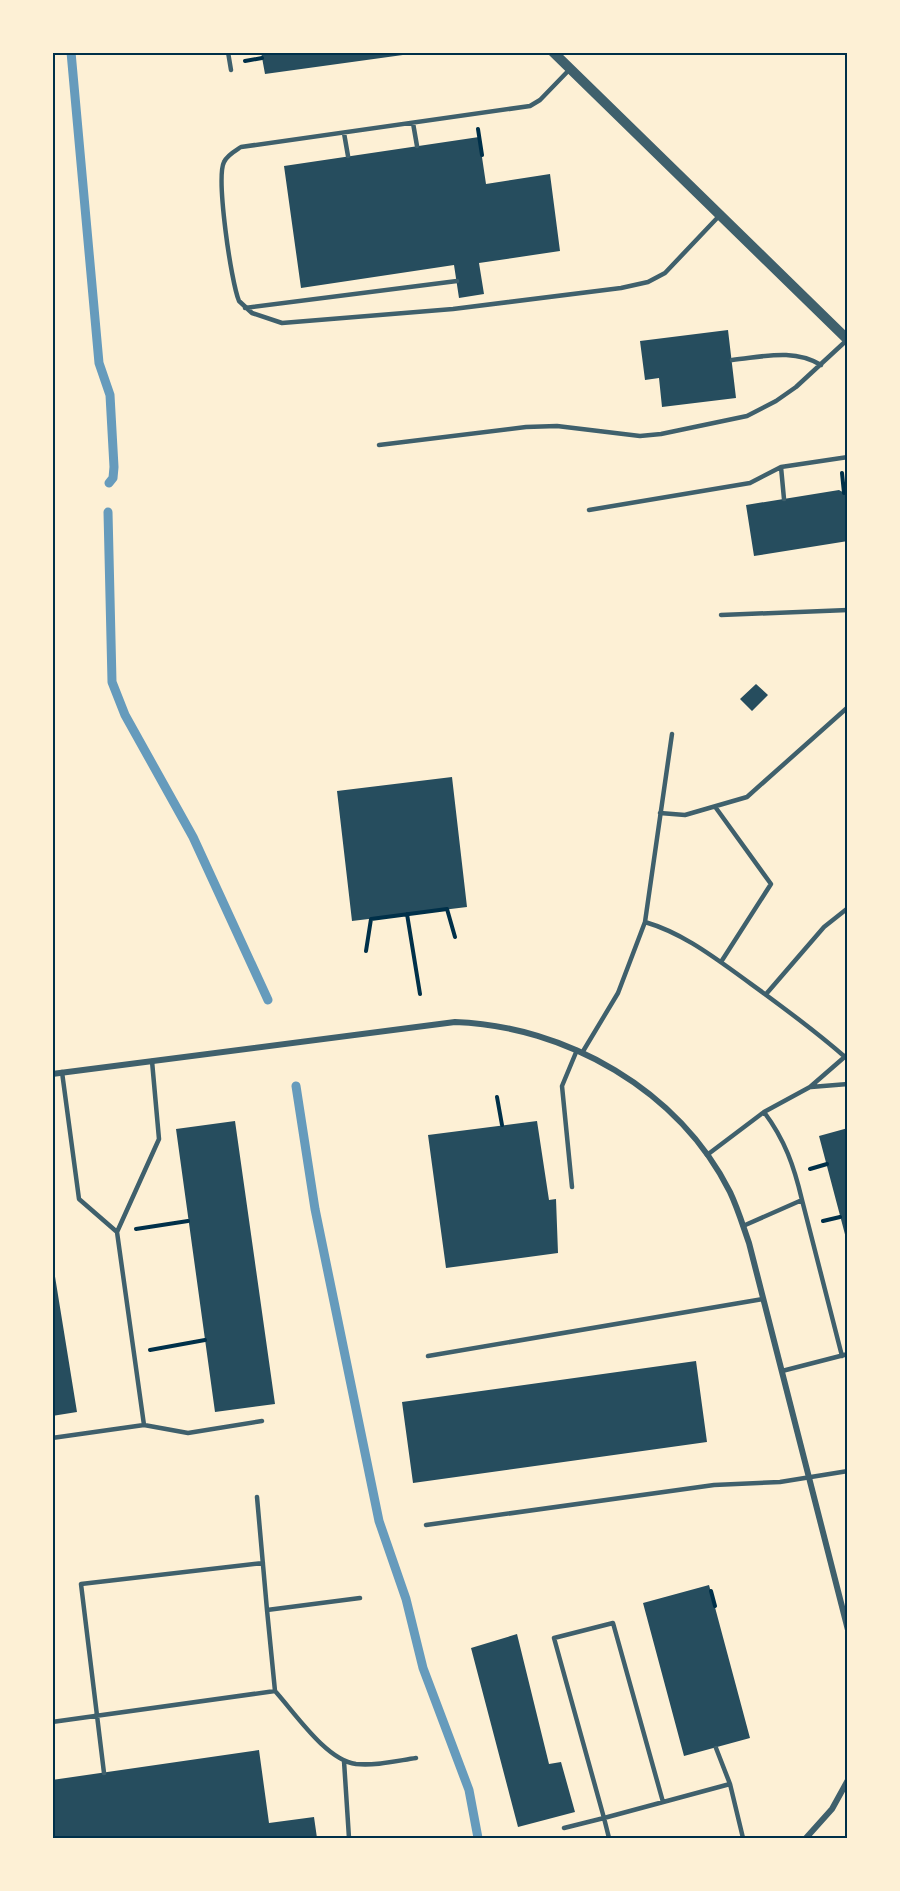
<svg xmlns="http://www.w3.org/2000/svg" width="900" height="1891" font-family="'Archivo Narrow',sans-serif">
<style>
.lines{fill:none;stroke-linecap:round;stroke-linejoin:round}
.stream{stroke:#669bbc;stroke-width:9}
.building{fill:#264d5e}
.path{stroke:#003049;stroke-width:4}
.service{stroke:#3f606c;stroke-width:4.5}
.minor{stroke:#3f606c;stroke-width:6}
.tertiary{stroke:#3f606c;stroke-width:10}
.neatline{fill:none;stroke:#003049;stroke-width:2}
</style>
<rect width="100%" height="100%" fill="#fdf0d5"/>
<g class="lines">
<path class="stream" d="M71 52 99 363 110 395 114 467 113 478 109 483
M108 512 112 682 125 715 193 837 268 1000
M296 1086 315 1209 379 1521 406 1599 423 1668 469 1790 478 1838"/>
</g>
<path class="building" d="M261 52H410V54L265 74Z
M479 137 486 184 550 174 560 251 479 263 484 294 459 298 454 265 301 288 284 166Z
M728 330 736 398 662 407 659 378 645 380 640 341Z
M839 490 848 495V541L754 556 746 505Z
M756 684 768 695 752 711 740 699Z
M452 777 467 907 352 921 337 791Z
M235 1121 275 1404 215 1412 176 1129Z
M537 1121 549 1200 556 1199 558 1253 446 1268 428 1135Z
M848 1128V1242H847L819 1136Z
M52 1258 77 1412 52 1416Z
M696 1361 707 1442 413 1483 402 1402Z
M709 1585 750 1738 684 1756 643 1603Z
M517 1634 549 1764 561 1762 575 1812 518 1827 471 1648Z
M259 1750 269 1823 314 1817 317 1838H52V1780Z"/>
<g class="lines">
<path class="path" d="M245 61 262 58
M478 129 482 155
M842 473 844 493
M407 914 420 994
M366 951 371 919 447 909 455 937
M497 1097 502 1125
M810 1169 827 1164
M823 1221 840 1217
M136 1229 188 1221
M150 1350 205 1340
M711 1591 715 1606"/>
<path class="service" d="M228 52 231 70
M570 69 540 100 530 106 241 147C235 151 227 155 224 162 216 178 231 282 239 301L252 313 282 323 453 309 621 288 648 282 665 273 720 215
M413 123 417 146
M344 133 348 156
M245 308 457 281
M732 360C763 357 793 348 821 365
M379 445 526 427 557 426 640 436 661 434 747 416 776 401 796 387 847 340
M781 467 784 499
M589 510 750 483 781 467 848 457
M721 615 848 610
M716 808 771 884 721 962
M660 813 685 815 747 797 848 707
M645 922C679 932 707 952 736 973 773 1000 810 1026 845 1057
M767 993 824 927 848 908
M582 1053 618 993 645 922 672 734
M62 1072 79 1199 117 1232
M811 1087 848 1084
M764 1112 810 1087 848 1054
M707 1155 764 1112C785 1140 794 1166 802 1200L743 1226
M572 1187 562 1086 577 1050
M802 1200 842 1356
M428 1356 763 1299
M782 1371 848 1354
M144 1425 188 1433 262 1421
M52 1438 144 1425 117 1232 159 1139 152 1061
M257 1497 267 1610
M426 1525 714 1485 780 1482 848 1471
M275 1691 267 1610 360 1598
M52 1722 275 1691C295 1713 326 1760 356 1764 375 1766 396 1761 416 1758
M716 1748 730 1784
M344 1761 349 1838
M104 1773 81 1584 263 1563
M564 1828 604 1818 554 1638 613 1623 663 1802
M609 1838 604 1818 730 1784 743 1838"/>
<path class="minor" d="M52 1074 455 1022C566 1026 679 1090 730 1192 738 1209 743 1226 749 1243L848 1630
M806 1838 832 1809 848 1780"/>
<path class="tertiary" d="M553 52 848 340"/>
</g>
<rect width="900" height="1891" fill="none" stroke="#fdf0d5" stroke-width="108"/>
<rect x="54" y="54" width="792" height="1783" class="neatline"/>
</svg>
